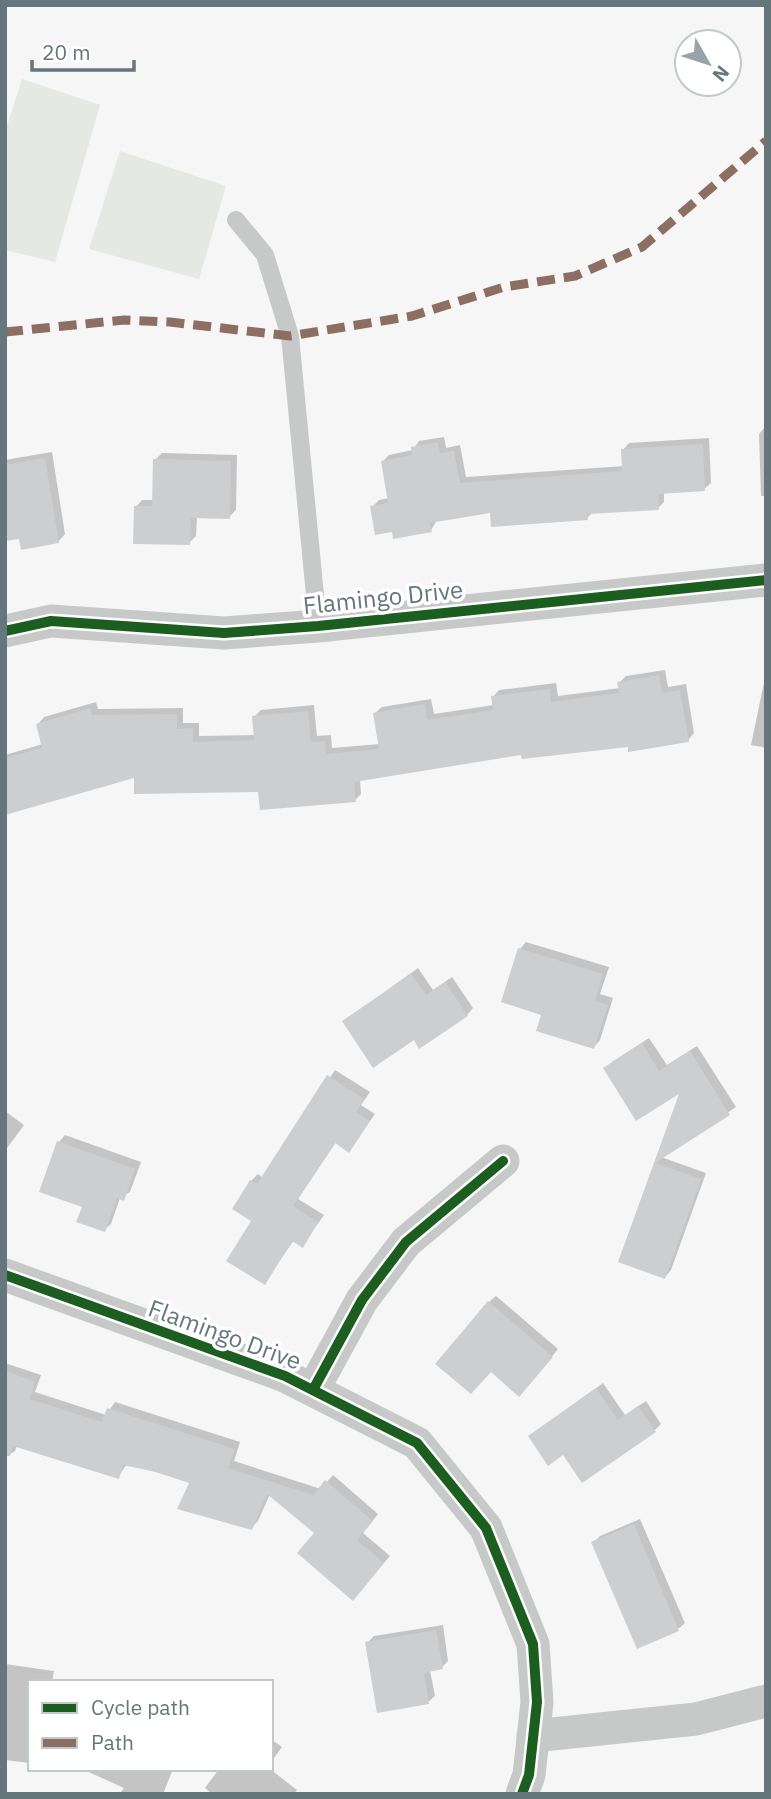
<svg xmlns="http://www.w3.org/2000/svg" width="771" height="1799" font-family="'IBM Plex Sans',sans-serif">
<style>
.green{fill:#e6e8e3}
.shadow{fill:#0003}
.building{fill:#cdcecf}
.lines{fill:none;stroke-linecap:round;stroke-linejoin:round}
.service{stroke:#c7c9c9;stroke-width:18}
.minor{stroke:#c7c9c9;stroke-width:33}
.quiet{stroke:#8d6e63;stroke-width:9;stroke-dasharray:18 9;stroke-linecap:butt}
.cycleway-casing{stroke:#fff;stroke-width:15}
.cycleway{stroke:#1b5e20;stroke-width:10}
.labels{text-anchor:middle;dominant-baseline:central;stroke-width:7;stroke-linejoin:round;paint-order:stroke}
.street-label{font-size:24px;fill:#65777d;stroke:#fff}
</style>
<rect width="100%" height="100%" fill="#f6f6f6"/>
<path class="green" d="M22 79 100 105 55 262 5 250V132Z
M120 151 226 186 199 279 89 249Z"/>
<path class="shadow" d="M765 427 766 496H761L759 434Z
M444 437 446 448 460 445 466 477 624 466 623 450 629 443 709 438 711 483 704 489 664 492V502L658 508 593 512 587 518 492 511 437 520 431 530H393L372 507 379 500 389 498 383 461 389 455 413 450 419 441Z
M52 452 65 534 59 541 20 537 5 530V460Z
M162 453 237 455 236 510 229 517 197 516 196 536 189 543 136 507 142 500H154L155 460Z
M665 670 668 687 686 684 694 733 688 740 523 753 360 779 361 794 355 800 136 776 5 813V755L43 744 38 724 44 717 96 702 98 709 183 708V723H199V736L256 735 254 717 261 710 314 705 317 736 331 735 332 748 380 744 375 713 382 707 431 699 434 714 494 705 493 697 499 690 556 683 558 696 620 688 619 683 626 676Z
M766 673V748L751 745Z
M526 942 609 967 600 994 613 998 600 1040 594 1047 543 1013 503 1001 520 949Z
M418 968 433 990 452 977 473 1008 467 1015 414 1038 344 1021Z
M649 1038 667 1065 697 1046 736 1107 661 1157 706 1173 671 1270 665 1277 620 1261 682 1089 612 1062Z
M335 1070 370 1092 361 1105 375 1114 349 1150 336 1142 298 1199 324 1215 302 1246 294 1240 265 1282 253 1220 251 1181 258 1174 263 1178Z
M5 1111 24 1125 5 1151Z
M65 1135 141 1162 130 1192 120 1198 111 1224 104 1230 84 1206 59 1142Z
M496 1296 558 1349 526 1388 489 1302Z
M5 1363 41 1375 35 1392 106 1415 115 1402 240 1442 234 1461 321 1489 333 1475 378 1514 363 1533 390 1556 359 1592 316 1533 270 1494 258 1521 251 1528 191 1482 127 1464 118 1477 17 1445 15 1451 5 1457Z
M603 1383 625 1415 646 1401 661 1424 655 1430 563 1453 530 1436Z
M640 1519 685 1623 678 1629 593 1543 600 1536Z
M443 1625 448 1661 442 1667 430 1670 435 1696 428 1702 367 1643 374 1636Z
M5 1664 54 1671 52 1682H30V1763L5 1760Z
M271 1739 282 1747 271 1762Z
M82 1769H173L163 1794H124L121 1792 124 1788Z
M219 1769H270L297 1790 294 1794H212L205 1788Z"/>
<path class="building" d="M438 442 440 453 454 451 460 483 622 471 621 449 703 444 705 491 658 494 659 510 587 514 588 520 491 527 490 513 430 523 432 532 393 539 392 532 375 535 370 506 388 503 381 461 412 455 411 447Z
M45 458 59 543 21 550 19 539 5 541V465Z
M153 459 231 461 230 519 191 518 190 545 133 544 134 506H152Z
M659 675 662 693 680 690 689 742 628 752V747L522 759 521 755 354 782 356 802 260 810 258 792 134 794V778L5 815V758L42 748 36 724 90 708 92 715 177 714V729L193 728V742L254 740 252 716 308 711 311 742 325 741 326 754 379 749 373 713 425 704 427 720 493 710 491 696 550 689 551 702 619 693 617 682Z
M518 948 603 974 595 1001 608 1005 594 1049 536 1031 541 1015 501 1002Z
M411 974 426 995 445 982 468 1016 419 1049 414 1040 373 1068 342 1021Z
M642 1043 659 1071 690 1051 730 1115 655 1163 701 1179 665 1279 618 1262 679 1094 636 1121 603 1068Z
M327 1075 364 1099 356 1112 370 1121 349 1153 335 1143 293 1206 318 1222 303 1248 292 1241 265 1285 226 1261 251 1221 232 1209 250 1180 257 1184Z
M57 1141 135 1169 124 1201 117 1198 105 1232 76 1222 82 1207 39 1192Z
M488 1301 553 1357 519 1397 491 1372 471 1394 435 1364Z
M5 1371 35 1381 30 1399 102 1422 107 1408 235 1449 228 1468 313 1495 325 1480 373 1521 357 1540 384 1563 353 1601 297 1553 314 1533 267 1494 252 1530 177 1509 189 1483 156 1472 123 1465 119 1479 13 1446 10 1456H5Z
M596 1388 618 1420 638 1406 656 1432 582 1483 563 1455 548 1466 528 1436Z
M634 1524 679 1631 637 1649 591 1542Z
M436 1630 443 1669 424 1673 429 1704 377 1713 365 1642Z"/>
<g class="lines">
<path class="service" d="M236 220 265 255 290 336 318 626"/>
<path class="minor" d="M5 631 51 621 224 633 318 626 766 580
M5 1275 285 1376 417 1443 486 1528 533 1644 537 1702 529 1775 522 1794
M314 1388 362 1300 406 1242 503 1161
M533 1736 696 1719 766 1701"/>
<path class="quiet" d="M5 332 124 320 170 322 290 336 412 316 504 287 575 276 642 247 766 141"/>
<g class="cycleway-casing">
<path id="cycleway" d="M5 631 51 621 224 633 318 626 766 580
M5 1275 285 1376 417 1443 486 1528 533 1644 537 1702 529 1775 522 1794
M314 1388 362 1300 406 1242 503 1161"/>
</g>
<use href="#cycleway" class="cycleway"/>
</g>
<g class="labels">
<g class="street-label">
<text transform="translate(383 597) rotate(-6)">Flamingo Drive</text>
<text transform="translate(225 1334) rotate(20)">Flamingo Drive</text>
</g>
</g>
<rect width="771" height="1799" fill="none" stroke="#65777d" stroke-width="14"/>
<rect x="28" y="1680" width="245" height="91" fill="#ffffff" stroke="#c1c9cb" stroke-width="2"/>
<rect x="42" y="1703" width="35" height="10" fill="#1b5e20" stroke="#c1c9cb" stroke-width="2"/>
<text x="91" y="1715" font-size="21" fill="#65777d">Cycle path</text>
<rect x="42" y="1738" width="35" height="10" fill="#8d6e63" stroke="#c1c9cb" stroke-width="2"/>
<text x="91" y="1750" font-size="21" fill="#65777d">Path</text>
<g transform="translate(708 63) rotate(129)"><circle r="33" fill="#ffffff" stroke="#c1c9cb" stroke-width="2"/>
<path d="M0-5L12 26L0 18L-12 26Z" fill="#98a3a7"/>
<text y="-10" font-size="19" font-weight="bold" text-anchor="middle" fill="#65777d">N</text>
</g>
<path d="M32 60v10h102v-10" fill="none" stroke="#65777d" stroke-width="3.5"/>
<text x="42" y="60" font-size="21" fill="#65777d" stroke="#ffffff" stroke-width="5" paint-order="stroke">20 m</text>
</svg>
